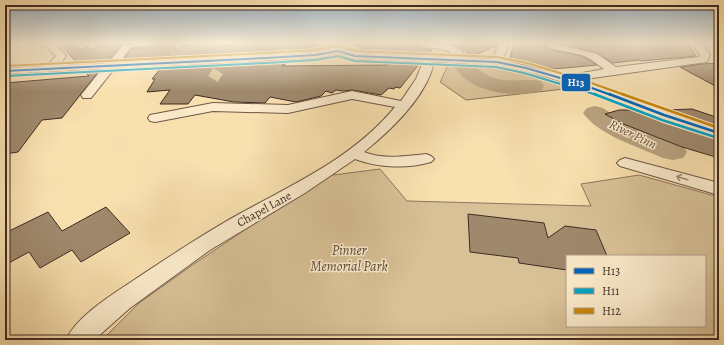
<svg xmlns="http://www.w3.org/2000/svg" width="724" height="345" font-family="Alegreya,serif">
<style>
.green{fill:#d9c197;stroke:#8c765e;fill-rule:evenodd}
.lines{fill:none;stroke-linecap:round;stroke-linejoin:round}
.river{fill:#b9a280;fill-rule:evenodd}
.building{fill:#9f896c;stroke:#3e2b24}
.minor-tunnel{stroke:#d4bc93;stroke-width:11;stroke-dasharray:11 5.5;stroke-linecap:butt}
.minor-casing{stroke:#6d5847;stroke-width:2}
.minor{fill:#fbebcb;fill-rule:evenodd}
.bus-1-far1-casing{stroke:#fbebcb;stroke-width:4}
.bus-1-casing{stroke:#fbebcb;stroke-width:5}
.bus-2-far1-casing{stroke:#fbebcb;stroke-width:4}
.bus-2-casing{stroke:#fbebcb;stroke-width:5}
.bus-3-far1-casing{stroke:#fbebcb;stroke-width:4}
.bus-3-casing{stroke:#fbebcb;stroke-width:5}
.bus-1-far1{stroke:#0065bd;stroke-width:2}
.bus-1{stroke:#0065bd;stroke-width:2.5}
.bus-2-far1{stroke:#03a3c6;stroke-width:2}
.bus-2{stroke:#03a3c6;stroke-width:2.5}
.bus-3-far1{stroke:#c98709;stroke-width:2}
.bus-3{stroke:#c98709;stroke-width:2.5}
.oneway{stroke:#9c8b78}
.labels{text-anchor:middle;dominant-baseline:central;stroke-width:3;stroke-linejoin:round;paint-order:stroke}
.street-label{font-size:12px;fill:#3e2b24;stroke:#fbebcb}
.water-label{font-size:13px;font-style:italic;fill:#634f40;stroke:#fbebcb}
.near-park-label{font-size:14px;font-style:italic;fill:#5d493b;stroke:#fbebcb}
.line-badge{stroke:#fbebcb;stroke-width:1.5}
.badge-label{font-size:11px;text-anchor:middle;font-weight:bold;fill:#fff}
</style>
<rect width="100%" height="100%" fill="#f9e0af"/>
<filter id="stains"><feTurbulence type="fractalNoise" baseFrequency=".005" numOctaves="4"/><feColorMatrix values="0 0 0 0 .2 0 0 0 0 .09 0 0 0 0 .02 0 0 0 .5 -.17"/></filter>
<radialGradient id="worn" r=".72"><stop offset=".6" stop-color="#630" stop-opacity="0"/><stop offset="1" stop-color="#630" stop-opacity=".3"/></radialGradient>
<path class="green" d="M448 65 517 70 573 88 466 100 440 82Z
M380 169 407 201 591 206 581 184 639 175 719 197V340H102L139 303 194 264 325 176ZM567 256H705V326H567Z"/>
<g class="lines">
<path class="river" d="M464 61C475 64 482 74 494 78 508 83 525 78 541 81L544 86 541 91C512 98 472 93 454 67L457 63Z
M595 106 603 108 622 121 683 146 687 152 683 158 673 160 663 158C639 147 598 135 583 113L587 108Z"/>
</g>
<path class="building" d="M59 43H74L81 49 88 47 93 50 101 43H123L106 62 77 63Z
M153 43H175L176 51 181 45 218 43 230 46 231 43H318L305 51 170 58 171 56 124 59 132 48H147Z
M353 43H419L418 47 432 50 428 54 368 52Z
M455 43H497L496 46 472 56Z
M514 43H547L546 47 548 49 582 56 597 65 554 69 510 59Z
M557 43H687L696 56 641 61 638 60 613 63 597 53Z
M290 61 282 66 388 65 384 62 420 63 400 88 395 87 394 89 389 88 381 95 352 90 343 91 336 90 332 93 326 91 321 96 296 102 270 97 265 103 234 102 195 95 188 104H160L170 90 147 92 155 79H152L161 68Z
M719 63V88L680 67 702 64Z
M84 71H99L62 118 42 120 18 152 5 154V83L89 76Z
M692 109 719 118V127L666 110Z
M619 110H633L669 124 719 138V158L682 147 621 123 605 114Z
M106 207 130 233 81 262 72 250 40 268 29 252 5 265V233L48 212 62 231Z
M468 214 544 223 548 238 565 226 596 230 607 256H567V270L519 263 518 258 470 252Z"/>
<g class="lines">
<path class="minor-tunnel" d="M213 79 218 71"/>
<g class="minor-casing">
<path id="minor" d="M43 43H54L66 56 59 65 108 63 125 43H152L147 46 131 47 120 62 315 52 338 48 356 53 456 57C453 54 449 51 445 50 437 47 426 50 420 43L447 44 459 49 469 58 493 59 499 43H509L503 60 566 76 604 69 589 58 582 55 548 48 547 46 548 44 552 43 597 54 616 67 699 57 700 54 695 49V43H705V48L710 54 707 62 578 80 668 112 719 129V137C652 121 591 87 524 71 494 64 464 64 434 62 427 96 390 131 364 152 384 160 405 156 426 154L431 156 434 159 431 162C407 169 379 168 355 159L305 193 210 250 130 308 94 340H66C76 317 110 296 131 282 167 258 203 234 241 213 296 183 355 156 395 107L352 99 288 113 213 111 155 122 150 121 148 118 150 115 213 103 288 105 352 91 401 101 416 79 423 62 355 59 338 54 315 58 114 69 91 98H83L81 95 102 69 5 74V68L46 66 56 56Z
M625 158 719 183V195L620 166 617 163 620 160Z"/>
</g>
<use href="#minor" class="minor"/>
<g class="bus-1-far1-casing">
<path id="bus-1-far1" d="M5 71 266 58 315 55 338 51 355 56 497 62 526 68 581 84 611 95"/>
</g>
<g class="bus-1-casing">
<path id="bus-1" d="M609 94 664 115 719 133"/>
</g>
<g class="bus-2-far1-casing">
<path id="bus-2-far1" d="M5 76 266 63 315 60 338 56 355 61 496 67 524 73 597 95"/>
</g>
<g class="bus-2-casing">
<path id="bus-2" d="M594 94 662 120 718 138"/>
</g>
<g class="bus-3-far1-casing">
<path id="bus-3-far1" d="M5 66 266 53 314 50 338 46 356 51 497 57 527 63 583 80 625 95"/>
</g>
<g class="bus-3-casing">
<path id="bus-3" d="M622 94 719 128"/>
</g>
<use href="#bus-1-far1" class="bus-1-far1"/>
<use href="#bus-1" class="bus-1"/>
<use href="#bus-2-far1" class="bus-2-far1"/>
<use href="#bus-2" class="bus-2"/>
<use href="#bus-3-far1" class="bus-3-far1"/>
<use href="#bus-3" class="bus-3"/>
</g>
<defs><path id="oneway-shaft" d="M-6 0H5M1.5-3L5.5 0L1.5 3" fill="none" stroke-width="1.6" stroke-linecap="round" stroke-linejoin="round"/></defs>
<use class="oneway" href="#oneway-shaft" transform="translate(682 178) rotate(-163)"/>
<linearGradient id="sky" x2="0" y2="1"><stop stop-color="#95adbe"/><stop offset="0.47" stop-color="#fcf1db"/><stop offset="1" stop-color="#fcf1db" stop-opacity="0"/></linearGradient>
<rect width="724" height="91" fill="url(#sky)"/>
<g class="labels">
<g class="street-label">
<text transform="translate(264 209) rotate(-29)">Chapel Lane</text>
</g>
<g class="water-label">
<text transform="translate(633 134) rotate(26)">River Pinn</text>
</g>
<g class="near-park-label">
<text x="349" y="250">Pinner<tspan x="349" dy="16">Memorial Park</tspan></text>
</g>
</g>
<rect class="line-badge" x="561" y="73" width="30" height="19" rx="4" fill="#0065bd"/>
<g class="badge-label">
<text x="576" y="86">H13</text>
</g>
<rect width="724" height="345" fill="none" stroke="#f9e0af" stroke-width="20"/>
<rect x="6" y="6" width="712" height="333" fill="none" stroke="#3e2b24" stroke-width="2"/>
<rect x="10" y="10" width="704" height="325" fill="none" stroke="#3e2b24"/>
<rect x="566" y="255" width="140" height="72" fill="#fbebcb" stroke="#af9e88"/>
<rect x="574" y="268" width="20" height="6" fill="#0065bd" stroke="#af9e88"/>
<text x="602" y="275" font-size="12" fill="#3e2b24">H13</text>
<rect x="574" y="288" width="20" height="6" fill="#03a3c6" stroke="#af9e88"/>
<text x="602" y="295" font-size="12" fill="#3e2b24">H11</text>
<rect x="574" y="308" width="20" height="6" fill="#c98709" stroke="#af9e88"/>
<text x="602" y="315" font-size="12" fill="#3e2b24">H12</text>
<rect width="100%" height="100%" filter="url(#stains)"/>
<rect width="100%" height="100%" fill="url(#worn)"/>
</svg>
